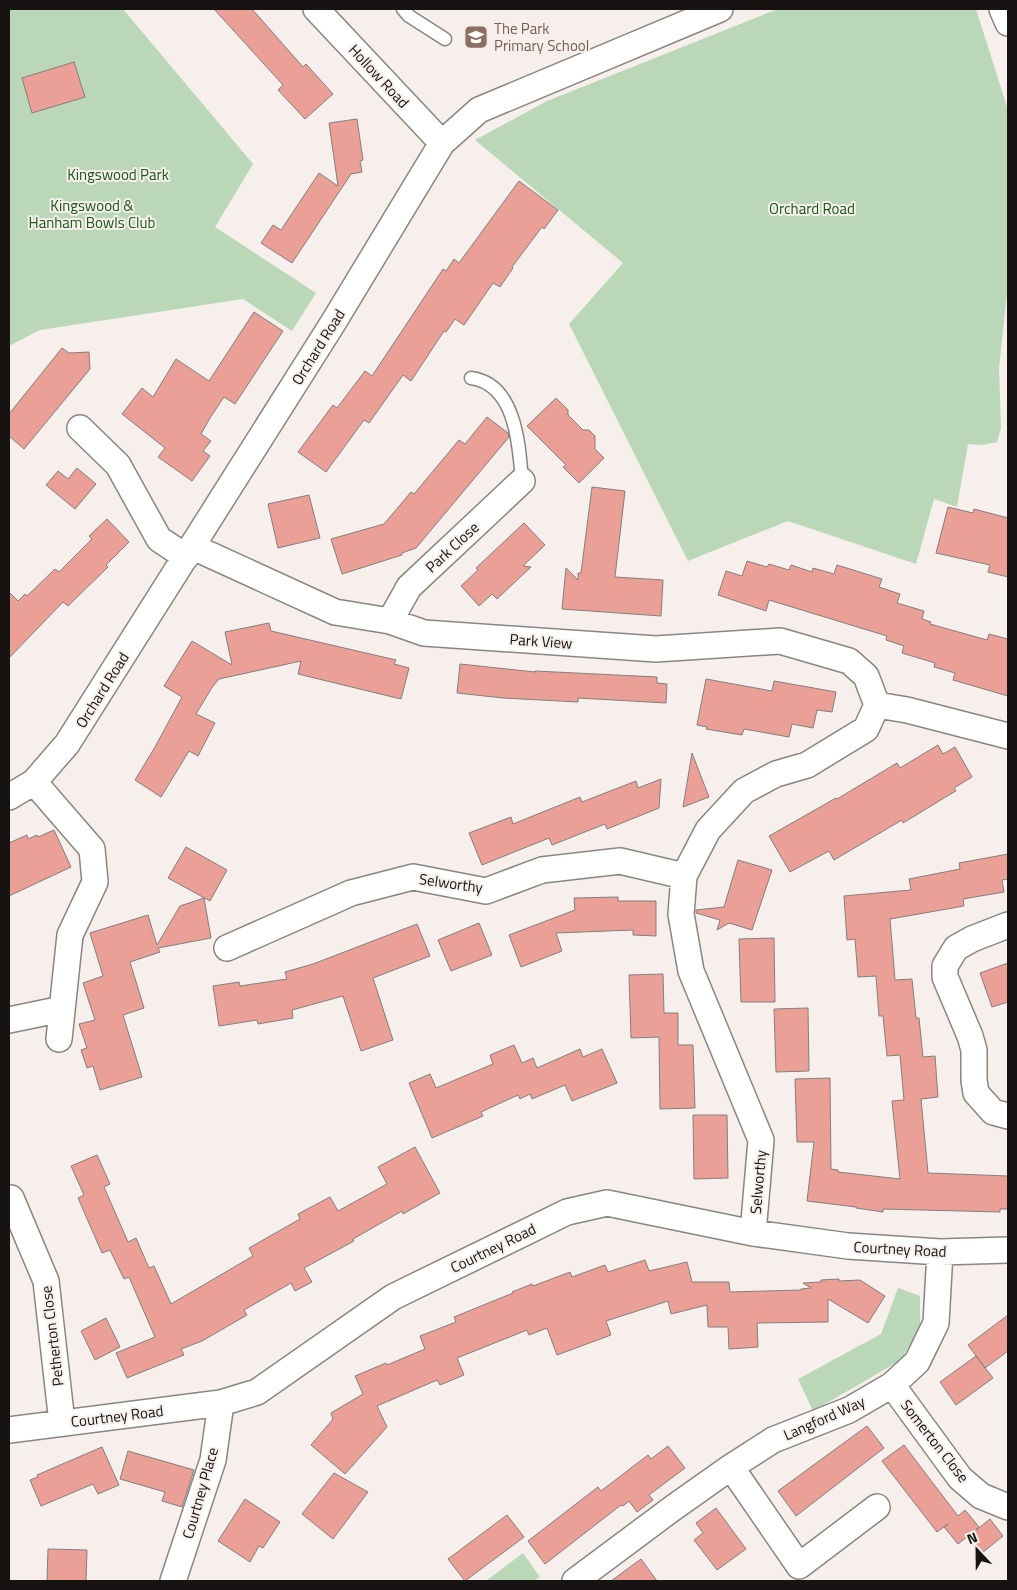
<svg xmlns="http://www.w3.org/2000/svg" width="1017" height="1590" font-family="'Titillium Web',sans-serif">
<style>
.green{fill:#bad8b7}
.building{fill:#eaa097;stroke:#857d7c}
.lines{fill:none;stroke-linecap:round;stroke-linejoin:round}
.service-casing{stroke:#8b8581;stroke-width:15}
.minor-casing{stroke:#8b8581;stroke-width:28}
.service{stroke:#fff;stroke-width:12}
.minor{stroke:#fff;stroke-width:25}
.labels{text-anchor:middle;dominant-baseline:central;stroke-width:4;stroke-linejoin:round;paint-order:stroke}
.education-label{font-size:15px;fill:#785e54;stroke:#f6efeb;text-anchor:start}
.street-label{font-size:15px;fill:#161312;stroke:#f6efeb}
.park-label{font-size:15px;fill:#175915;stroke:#f6efeb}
</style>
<rect width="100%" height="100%" fill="#f6efeb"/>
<path class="green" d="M9 9H123L253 164 215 227 316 293 292 331 243 299 40 330 9 346Z
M778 9H976L1008 110V284L999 368 1001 428 997 442 982 445 968 444 957 507 934 499 916 564 788 521 688 561 569 324 623 263 475 140 547 101Z
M898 1288 920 1296V1327L901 1360 813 1411 798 1379 881 1334Z
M523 1553 540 1577 534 1581H486Z"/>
<path class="building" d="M214 9H252L303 67 306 64 333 94 305 119 278 90 283 85Z
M74 62 85 97 32 113 22 78Z
M357 119 363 160 360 161 362 172 351 174 292 263 261 243 273 225 281 230 319 173 338 186 329 123Z
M519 181 558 210 544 229 542 227 512 267 513 268 500 287 493 283 464 325 455 319 446 332 444 331 411 381 403 375 369 423 364 420 326 472 298 452 333 405 337 408 365 371 372 376 443 269 446 271 454 259 459 263Z
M254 312 283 331 235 404 224 397 210 418 201 434 211 441 203 451 210 456 192 481 158 457 165 448 122 414 142 388 153 397 176 359 209 381Z
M62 348 69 353 89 352 90 369 24 449 9 436V414Z
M556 398 568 410V415L583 430H589L595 436V449L604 458 579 483 563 467 566 465 527 426Z
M487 417 508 433 509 437 416 548 402 553V555L342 574 331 539 384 524 411 492 414 494 459 440 465 444Z
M77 468 96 484 75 509 46 485 58 471 68 479Z
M592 487 625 491 615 577 663 580 661 616 562 609 566 568 578 580V573H581Z
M309 495 320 538 278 548 268 504Z
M948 507 973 513 974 509 1008 518V577L988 572 990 565 936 553Z
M107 519 129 542 106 565 108 567 68 606 63 602 9 658V592L18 601 25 594 27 596 55 569 59 572 92 539 89 536Z
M524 523 545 545 523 566 531 567 497 599 492 594 479 606 461 586 478 570 476 568Z
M747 561 767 567 769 564 789 570 791 565 812 572 813 568 834 574 837 565 882 579 879 587 900 594 897 603 924 611 922 619 931 622 930 624 987 640 989 634 1008 639V696L953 680 955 673 934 667 935 663 902 653 904 646 886 640 887 636 769 600 766 611 718 595 726 571 742 576Z
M269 623 271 631 396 660 394 664 409 668 401 699 298 674 301 661 219 679 213 686 196 714 215 723 198 756 189 751 161 797 135 780 155 747 182 697 164 686 192 641 232 665 225 632Z
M460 664 535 672V671L657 677V683L667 684 666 703 578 698V702L503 698 457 693Z
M706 679 772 691 774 681 836 692 832 712 817 710 813 728 792 724 789 737 744 729 742 735 706 729 707 727 697 725Z
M938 745 943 754 955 747 972 777 954 788 956 791 949 795 903 823 902 820 834 860 829 851 790 872 769 836 836 798 837 799 897 763 900 768Z
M692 753 709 797 683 807Z
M661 779 659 808 607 829 605 824 552 845 549 838 482 865 469 833 511 817 513 824 580 797 582 802 636 781 638 788Z
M54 830 71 867 9 896V843L27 835 28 839 37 835 38 837Z
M186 847 227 870 210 901 168 878Z
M1008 854V879L1002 880 1004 892 963 899 964 906 890 919 895 980 912 979 916 1018H919L923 1057 935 1056 938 1097 921 1099 928 1173 1008 1176V1209H1000V1212L883 1209V1212L856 1208V1207L807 1201 814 1142H797L795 1079 830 1078 831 1169 838 1170V1172L900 1179 892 1101 904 1100 900 1055 887 1056 883 1016H879L876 976 858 977 855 939 847 940 844 896 911 890 909 879 960 869 959 863Z
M738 860 772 870 752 930 729 923 717 930 720 920 696 913V910L724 907Z
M618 897V901H656V936L633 935V930L556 933 562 951 521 967 509 935 575 910 574 898Z
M204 898 211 938 158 948 160 952 130 962 144 1008 123 1015 142 1077 100 1090 93 1066 87 1068 81 1050 87 1048 79 1024 95 1020 83 983 103 976 90 933 148 915 157 945 180 906Z
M479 923 492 955 451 971 438 940Z
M417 924 430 956 373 978 393 1040 361 1051 343 996 292 1010 293 1018 258 1024 257 1020 219 1026 213 986 239 982 240 986 287 979 285 972 313 964Z
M774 938 775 1002H741L739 939Z
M1008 963V1002L992 1007 980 973Z
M663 974 664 1013H678V1045H693L695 1108 660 1109 659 1037 631 1038 629 975Z
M808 1008 809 1071 776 1072 774 1009Z
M514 1045 522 1063 533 1058 537 1068 580 1049 583 1057 602 1049 617 1083 572 1101 565 1085 532 1099 530 1094 520 1099 518 1095 481 1112 483 1116 432 1138 409 1083 430 1074 436 1088 493 1064 490 1055Z
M693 1115H727L728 1178 694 1179Z
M415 1147 440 1193 403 1214 402 1211 353 1239 354 1241 304 1268 312 1282 295 1291 291 1283 244 1310 247 1315 202 1341 181 1349 184 1355 127 1378 116 1353 155 1337 129 1277 124 1279 110 1250 102 1253 78 1198 84 1195 71 1166 97 1155 110 1184 104 1187 128 1242 136 1238 149 1268 154 1266 171 1304 253 1256 249 1248 300 1219 298 1214 330 1197 338 1211 387 1184 378 1167Z
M645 1260 649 1271 687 1262 692 1282H729L730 1292 801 1290V1289L811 1288 803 1283 821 1282V1280L839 1279V1281L860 1280 885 1296 868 1323 828 1299V1322L757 1323 758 1347 729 1349 728 1327H708L707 1305 671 1314 668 1301 606 1321 611 1335 557 1355 547 1328 529 1335 527 1330 457 1358 464 1375 440 1385 437 1380 377 1406 387 1427 345 1474 311 1445 333 1419 331 1413 363 1394 355 1376 386 1363 387 1365 425 1349 420 1336 456 1322 454 1317 513 1293 512 1292 532 1284 533 1286 570 1272 572 1277 605 1265 608 1272Z
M1008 1315V1351L985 1368 968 1345Z
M106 1318 120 1347 95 1360 81 1331Z
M976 1356 993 1378 956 1405 940 1382Z
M867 1426 884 1448 796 1516 778 1491Z
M904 1445 958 1516 965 1510 979 1527 970 1535 990 1519 1003 1536 982 1553 968 1536 958 1544 944 1527 948 1524 937 1532 882 1461Z
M668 1446 685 1468 649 1495 653 1500 637 1512 629 1501 623 1506 621 1505 545 1564 528 1541 598 1487 601 1491 648 1455 651 1459Z
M102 1447 119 1485 98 1494 93 1484 41 1506 30 1480 38 1477 37 1475Z
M128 1451 194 1470 182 1507 162 1501 165 1492 120 1479Z
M334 1473 368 1492 333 1539 302 1514Z
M245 1499 280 1522 263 1548 259 1546 250 1562 218 1541Z
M716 1508 746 1549 717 1570 694 1540 703 1533 696 1523Z
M507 1515 524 1537 465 1581 448 1559Z
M48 1549 87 1550 86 1581H47Z
M641 1559 657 1581H611Z"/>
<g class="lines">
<g class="service-casing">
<path id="service" d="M403 9 409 16 445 39
M471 378C516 384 519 445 522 481"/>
</g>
<g class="minor-casing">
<path id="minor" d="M316 9 442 143
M1002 9 1008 23
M80 428 118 465 159 539 186 557
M193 547 335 612 390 621 424 633 656 649 780 641 849 661 866 676 877 705
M390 621 409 587 522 481
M877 705 907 710 1008 736
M34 782 92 849 95 882 70 935 59 1039
M9 797 34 782 67 744 333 323 442 143 479 110 720 9
M1008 925 972 939 956 948 945 966V977L970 1036 974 1050V1080L976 1093 993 1112 1008 1116
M227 948 351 893 413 877 486 891 542 870 620 861 684 876
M9 1020 62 1009
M9 1199 11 1198 46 1281 62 1423
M753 1233 761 1140 691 971 681 914 684 876 708 830 744 791 776 774 807 765 866 729 877 705
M892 1385 960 1478 981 1496 1008 1507
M9 1430 221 1403 257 1392 393 1297 567 1212 607 1203 753 1233 848 1246 940 1252 1008 1250
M731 1467 799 1566 877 1507
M173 1581 213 1460 221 1403
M575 1581 673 1508 731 1467 773 1440 849 1410 892 1385 917 1362 936 1323 940 1252"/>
</g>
<use href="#service" class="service"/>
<use href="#minor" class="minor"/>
</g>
<defs>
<g id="school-square" transform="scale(1.25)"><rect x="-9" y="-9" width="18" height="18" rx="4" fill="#8d6e63" stroke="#f6efeb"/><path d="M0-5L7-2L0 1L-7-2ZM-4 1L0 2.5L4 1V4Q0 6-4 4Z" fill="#fff"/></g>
</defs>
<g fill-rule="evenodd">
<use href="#school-square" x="476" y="37"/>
</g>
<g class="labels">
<g class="education-label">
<text x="494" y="28">The Park<tspan x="494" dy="17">Primary School</tspan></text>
</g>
<g class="street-label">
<text transform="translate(379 76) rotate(47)">Hollow Road</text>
<text transform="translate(318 347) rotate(-58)">Orchard Road</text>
<text transform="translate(452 547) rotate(-43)">Park Close</text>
<text transform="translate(541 641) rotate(4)">Park View</text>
<text transform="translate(102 690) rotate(-58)">Orchard Road</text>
<text transform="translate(451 883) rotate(8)">Selworthy</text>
<text transform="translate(758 1182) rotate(-85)">Selworthy</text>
<text transform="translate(493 1248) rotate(-26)">Courtney Road</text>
<text transform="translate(900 1249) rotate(3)">Courtney Road</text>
<text transform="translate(52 1336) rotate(-97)">Petherton Close</text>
<text transform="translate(117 1416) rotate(-7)">Courtney Road</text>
<text transform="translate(824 1418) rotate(-24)">Langford Way</text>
<text transform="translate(935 1441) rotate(52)">Somerton Close</text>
<text transform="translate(200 1493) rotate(-74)">Courtney Place</text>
</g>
<g class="park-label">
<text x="118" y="174">Kingswood Park</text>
<text x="92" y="205">Kingswood &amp;<tspan x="92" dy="17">Hanham Bowls Club</tspan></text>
<text x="812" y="208">Orchard Road</text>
</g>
</g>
<rect width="1017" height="1590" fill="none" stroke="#161312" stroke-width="20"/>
<g transform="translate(977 1550) rotate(338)" stroke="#f6efeb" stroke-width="4" paint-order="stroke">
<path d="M0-4L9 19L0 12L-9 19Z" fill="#161312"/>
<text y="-8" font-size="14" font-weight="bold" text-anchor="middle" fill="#161312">N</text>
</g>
</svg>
